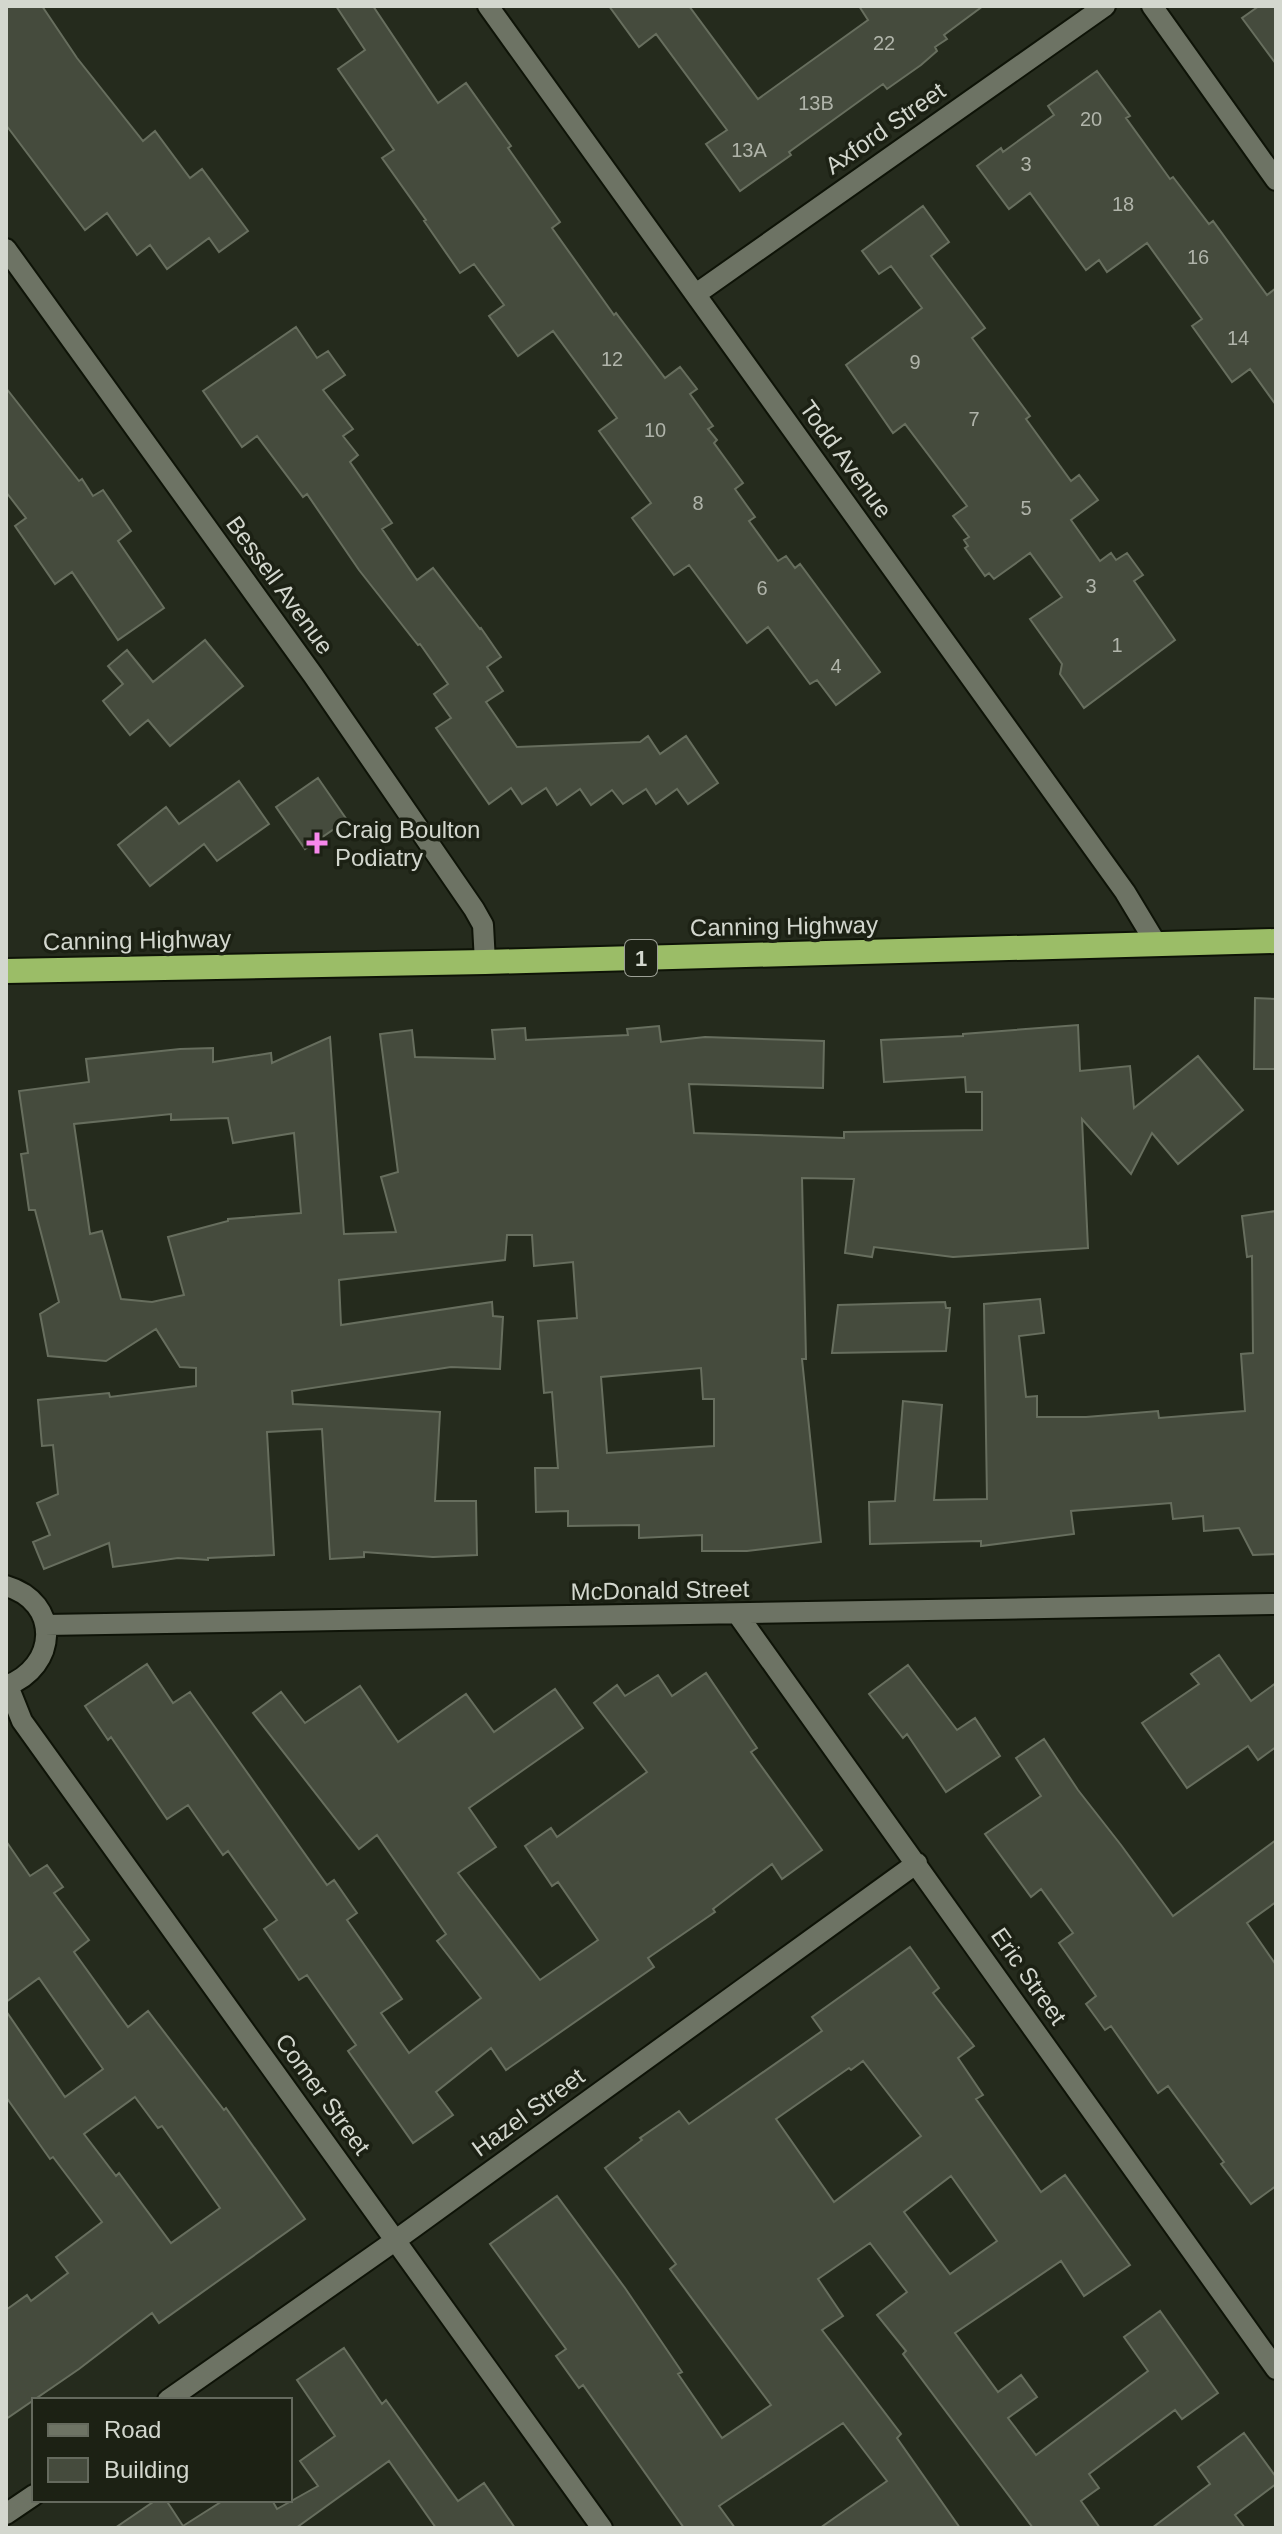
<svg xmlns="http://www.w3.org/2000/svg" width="1282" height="2534" font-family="Helvetica,sans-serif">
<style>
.building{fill:#454b3d;stroke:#676e5e;stroke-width:2;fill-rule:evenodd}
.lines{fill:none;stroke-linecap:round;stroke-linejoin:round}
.street-casing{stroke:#0e1307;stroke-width:24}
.highway-casing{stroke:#0e1307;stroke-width:28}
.street{stroke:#6d7364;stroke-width:20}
.highway{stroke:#9bbd67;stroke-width:24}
.poi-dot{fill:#f788eb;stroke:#1c2114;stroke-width:3}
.labels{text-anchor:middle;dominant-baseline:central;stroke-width:7;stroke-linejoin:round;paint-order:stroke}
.number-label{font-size:20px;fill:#b0b4aa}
.shield{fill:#1c2114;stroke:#9ca096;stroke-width:2}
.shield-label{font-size:22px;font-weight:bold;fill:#d3d7ce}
.street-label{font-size:24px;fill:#d3d7ce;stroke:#1c2114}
.poi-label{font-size:24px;fill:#d3d7ce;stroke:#1c2114;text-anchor:start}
</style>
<rect width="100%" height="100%" fill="#252b1d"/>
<path class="building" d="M6 6H42L77 58 143 141 155 131 190 178 202 169 248 231 219 252 209 238 167 269 150 245 137 255 107 213 85 230 6 125Z
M336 6H373L438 103 466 83 511 146 508 148 560 222 552 228 614 315 616 313 665 378 680 367 697 389 690 394 713 426 708 429 717 440 714 443 743 483 735 489 755 517 749 521 778 561 786 556 795 568 800 564 880 672 836 705 817 680 810 684 768 627 747 643 689 565 674 575 632 518 651 503 599 431 617 418 553 331 518 356 489 316 504 305 474 264 460 273 424 221 426 220 382 158 394 150 338 69 365 50Z
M609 6H689L758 99 868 20 859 6H983L944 35 947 39 935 47 937 51 921 65 887 89 883 84 789 152 791 155 740 191 706 144 727 130 656 34 639 47Z
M1259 6H1276V64L1242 18Z
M1097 71 1130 116 1126 118 1170 179 1173 177 1209 224 1213 221 1267 295 1276 288V405L1250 369 1232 382 1192 326 1202 319 1147 243 1107 272 1099 260 1086 270 1030 193 1009 209 977 166 1001 148 1003 152 1054 115 1048 106Z
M923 206 949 242 931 256 985 328 972 338 1030 416 1026 419 1071 481 1079 475 1098 500 1071 520 1100 561 1111 553 1116 560 1127 553 1143 575 1134 581 1175 640 1084 708 1060 674 1062 664 1030 619 1062 597 1030 553 994 579 989 573 985 576 965 548 968 546 964 540 969 537 953 516 967 506 905 424 893 433 846 365 922 308 891 266 879 274 862 251Z
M296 327 317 358 328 351 345 375 323 390 353 429 343 436 358 455 350 462 392 523 382 529 417 580 433 568 480 629 481 628 501 657 487 667 503 691 486 702 517 747 640 742 648 736 660 754 686 736 718 783 688 804 677 789 656 804 646 789 623 804 612 790 591 805 580 789 557 805 546 788 522 804 511 788 489 804 436 728 451 718 434 694 448 684 420 644 418 645 359 570 307 494 303 497 257 436 242 447 203 391Z
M6 388 79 481 82 479 93 496 103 490 131 531 118 541 164 608 118 640 72 572 55 584 15 526 26 518 6 492Z
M205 640 243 686 170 746 148 720 130 735 103 701 123 684 108 666 127 650 153 682Z
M318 778 347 820 305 849 276 807Z
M239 781 269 824 217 861 204 844 150 886 118 845 166 807 179 824Z
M1255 998 1276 999V1069H1254Z
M1078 1025 1080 1071 1130 1066 1134 1108 1198 1056 1243 1110 1178 1164 1152 1133 1131 1174 1082 1119 1088 1248 953 1257 874 1247 872 1257 845 1253 854 1179 802 1178 806 1359H802L821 1542 747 1551H702V1535L639 1538V1525L568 1526V1511L536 1512 535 1468H558L552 1392 544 1393 538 1321 577 1318 573 1262 534 1266 532 1235H507L505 1260 339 1280 341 1325 492 1302 493 1316 503 1317 500 1369 451 1367 292 1391 293 1404 440 1412 435 1501H476L477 1555 433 1557 364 1552V1557L330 1559 322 1429 267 1432 274 1555 208 1558V1560L178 1558 113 1567 109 1543 44 1569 33 1542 50 1535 37 1503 58 1494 53 1445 42 1446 38 1400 109 1393 110 1397 196 1386V1368L180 1367 156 1329 106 1361 48 1356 40 1314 59 1302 35 1210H29L21 1154 28 1153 19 1091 89 1082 86 1059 180 1049 213 1048V1062L271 1053 272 1063 330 1037 344 1234 396 1232 381 1177 398 1172 380 1034 412 1030 415 1057 495 1059 492 1030 525 1028 526 1040 628 1035 627 1029 659 1026 661 1042 705 1037 824 1041 823 1088 689 1084 694 1133 844 1138V1132L982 1130V1092H966L965 1077 884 1082 881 1040 963 1036V1034ZM171 1114V1120L228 1118 233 1143 294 1133 301 1213 228 1219V1221L168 1237 184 1295 152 1302 121 1299 102 1231 90 1234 74 1124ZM701 1368 703 1399H714V1446L607 1453 601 1377Z
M1276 1211V1554L1253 1555 1239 1528 1204 1531 1203 1516 1173 1519 1171 1503 1071 1511 1074 1534 981 1546V1541L870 1544 869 1502 895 1501 903 1401 942 1405 934 1500 987 1499 984 1304 1040 1299 1044 1333 1019 1336 1026 1397 1037 1396V1417H1086L1158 1411 1159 1418 1245 1411 1241 1354 1253 1353 1252 1256 1247 1257 1242 1216Z
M945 1302 946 1308H950L946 1351 832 1353 838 1305Z
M1219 1655 1251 1701 1276 1683V1747L1258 1760 1248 1746 1187 1788 1142 1723 1199 1684 1191 1674Z
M147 1664 173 1703 190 1692 327 1885 334 1880 357 1913 347 1920 402 1999 381 2013 409 2053 481 1998 437 1941 446 1934 377 1835 359 1849 253 1713 281 1692 305 1723 360 1686 398 1742 466 1694 494 1732 555 1689 583 1728 469 1808 496 1847 458 1873 540 1980 598 1940 558 1882 552 1886 525 1846 551 1828 557 1837 647 1772 594 1703 617 1685 625 1696 658 1675 672 1696 706 1673 757 1748 751 1752 822 1850 782 1879 772 1864 713 1909 715 1912 648 1958 654 1967 506 2070 491 2048 436 2092 453 2115 413 2143 348 2051 356 2045 307 1975 299 1980 264 1929 277 1920 228 1851 223 1855 188 1805 167 1819 111 1737 108 1740 85 1706Z
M908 1665 957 1730 975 1718 1000 1756 946 1792 907 1734 903 1738 869 1694Z
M1044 1739 1078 1790 1121 1845 1173 1916 1276 1840V1902L1247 1923 1276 1965V2186L1251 2204 1221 2164 1224 2162 1168 2086 1158 2093 1111 2026 1105 2030 1086 2004 1096 1996 1059 1943 1073 1933 1041 1889 1031 1897 985 1834 1041 1796 1016 1758Z
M6 1841 30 1876 47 1865 63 1887 54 1893 89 1940 74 1952 128 2027 148 2011 224 2110 226 2108 305 2219 159 2323 152 2313 79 2369 6 2419V2310L27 2295 31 2301 68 2273 56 2257 102 2222 53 2157 50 2159 6 2097V2011L65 2097 103 2069 39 1978 6 2002ZM135 2097 158 2128 162 2126 220 2208 171 2243 119 2173 116 2176 84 2134Z
M910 1947 939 1988 933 1993 974 2046 958 2058 983 2095 976 2099 1041 2192 1065 2175 1130 2265 1084 2296 1061 2261 955 2333 998 2392 1021 2375 1037 2397 1008 2418 1036 2455 1148 2371 1124 2337 1160 2311 1218 2393 1182 2419 1175 2410 1089 2474 1099 2488 1081 2501 1100 2528H1033L903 2354 906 2351 877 2315 907 2292 870 2243 818 2279 843 2316 822 2330 901 2434 897 2438 960 2528H820L887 2481 843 2423 719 2506 735 2528H684L583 2385 579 2388 556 2356 566 2349 490 2244 557 2196 625 2288 682 2372 678 2374 722 2438 771 2405 670 2269 676 2264 605 2168 642 2140 640 2138 679 2111 689 2124 822 2031 812 2017ZM863 2061 921 2136 834 2202 776 2119 849 2068 851 2070ZM951 2176 997 2241 950 2274 904 2212Z
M344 2348 382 2404 386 2400 458 2501 484 2483 515 2528H436L389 2461 296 2528H115L156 2500H166L183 2526 224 2500H272L277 2509 318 2486 300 2461 335 2436 297 2380Z
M1244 2433 1276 2477V2484L1235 2515 1245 2528H1152L1210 2484 1198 2467Z"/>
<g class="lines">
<g class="street-casing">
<path id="street" d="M488 6 1125 892 1157 945
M1152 6 1276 180
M6 249 313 675 474 909 483 925 485 962
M696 294 1105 6
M6 1586C61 1602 58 1667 6 1686
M738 1615 1276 2369
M45 1625 1276 1604
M8 1686 22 1721 602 2528
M168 2400 396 2240 917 1863
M6 2514 34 2495"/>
</g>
<g class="highway-casing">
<path id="highway" d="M6 971 485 962 1276 941"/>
</g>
<use href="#street" class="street"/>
<use href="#highway" class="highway"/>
</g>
<path class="poi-dot" d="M313 831h8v8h8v8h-8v8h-8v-8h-8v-8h8z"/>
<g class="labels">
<g class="number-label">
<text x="884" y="43">22</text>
<text x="816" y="103">13B</text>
<text x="1091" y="119">20</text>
<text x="749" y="150">13A</text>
<text x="1026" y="164">3</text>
<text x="1123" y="204">18</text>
<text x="1198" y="257">16</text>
<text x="1238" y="338">14</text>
<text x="612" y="359">12</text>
<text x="915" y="362">9</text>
<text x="974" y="419">7</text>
<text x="655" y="430">10</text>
<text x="698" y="503">8</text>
<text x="1026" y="508">5</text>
<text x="1091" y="586">3</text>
<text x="762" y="588">6</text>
<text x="1117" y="645">1</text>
<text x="836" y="666">4</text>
</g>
<rect class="shield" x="625" y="940" width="32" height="36" rx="6"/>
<g class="shield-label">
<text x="641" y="958">1</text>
</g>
<g class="street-label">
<text transform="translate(885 128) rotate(-35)">Axford Street</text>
<text transform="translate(846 459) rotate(54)">Todd Avenue</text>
<text transform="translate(280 585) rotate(54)">Bessell Avenue</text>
<text transform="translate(784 926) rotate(-1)">Canning Highway</text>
<text transform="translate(137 940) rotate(-1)">Canning Highway</text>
<text transform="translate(660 1590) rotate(-1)">McDonald Street</text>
<text transform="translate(1029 1976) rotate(55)">Eric Street</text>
<text transform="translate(323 2094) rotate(54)">Comer Street</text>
<text transform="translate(528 2112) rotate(-36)">Hazel Street</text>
</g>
<g class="poi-label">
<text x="335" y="829">Craig Boulton<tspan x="335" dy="28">Podiatry</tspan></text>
</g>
</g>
<rect width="1282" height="2534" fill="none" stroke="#d3d7ce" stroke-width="16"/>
<rect x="32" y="2398" width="260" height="104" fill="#1c2114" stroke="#656a5e" stroke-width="2"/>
<rect x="48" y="2424" width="40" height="12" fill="#6d7364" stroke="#656a5e" stroke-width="2"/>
<text x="104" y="2438" font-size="24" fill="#d3d7ce">Road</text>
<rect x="48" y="2458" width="40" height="24" fill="#454b3d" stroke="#656a5e" stroke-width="2"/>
<text x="104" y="2478" font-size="24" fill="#d3d7ce">Building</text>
</svg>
